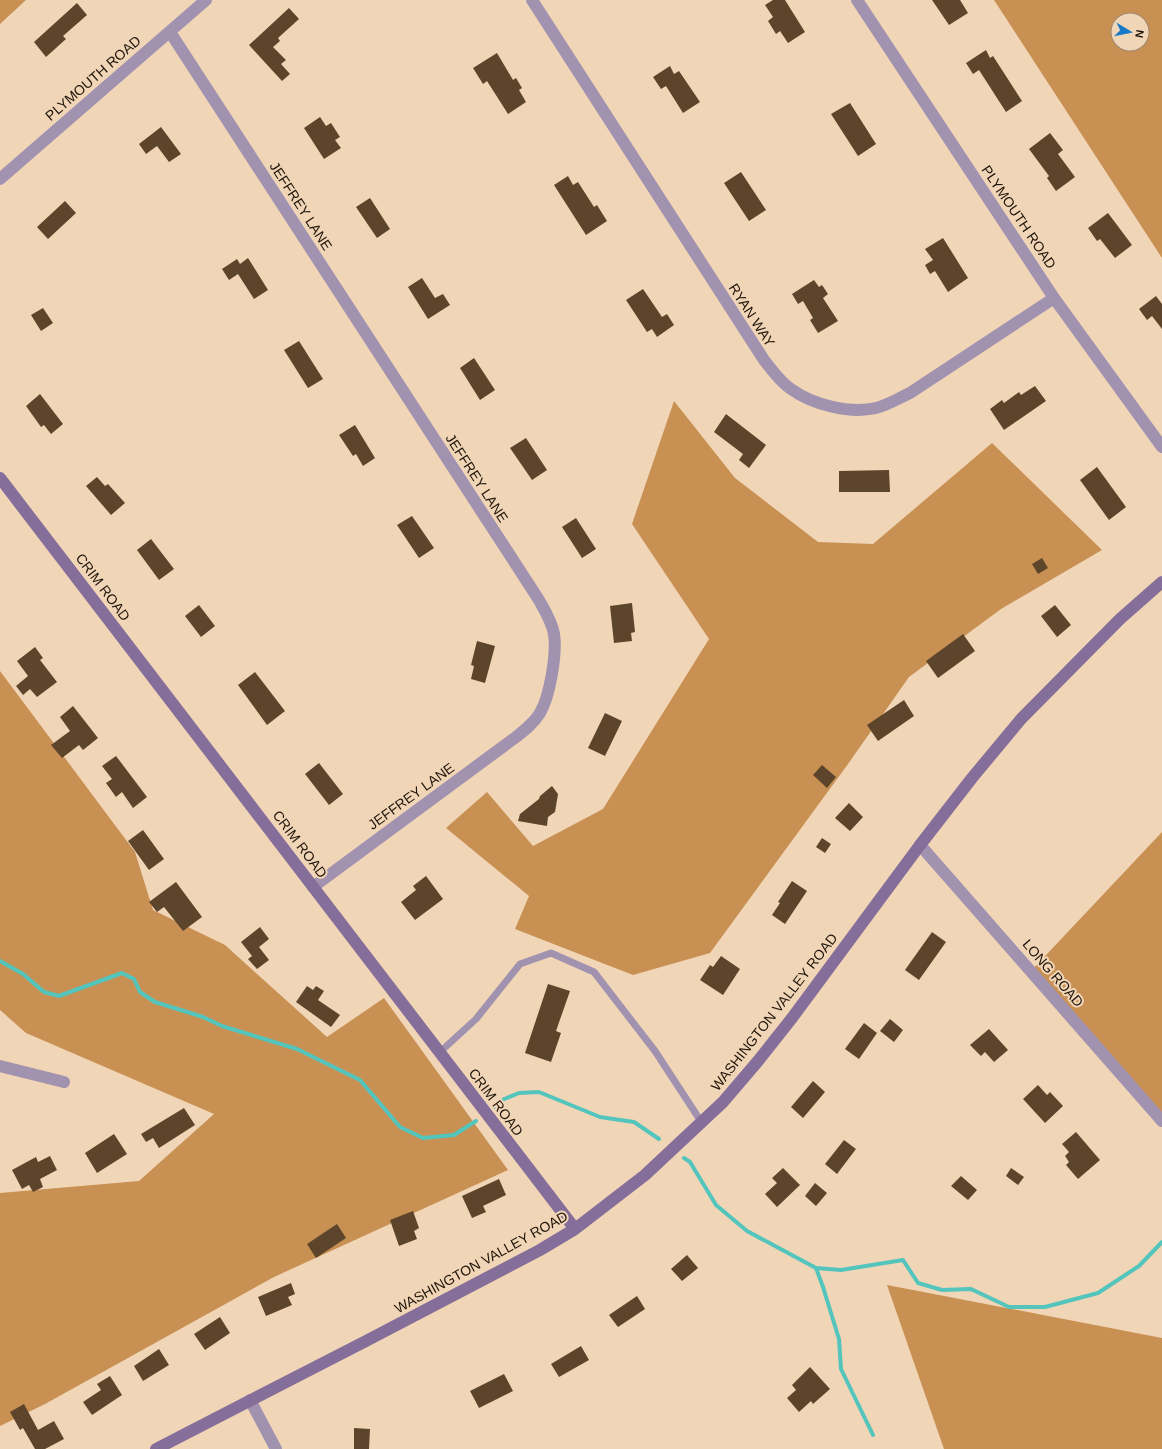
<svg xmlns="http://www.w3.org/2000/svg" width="1162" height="1449" font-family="Helvetica,sans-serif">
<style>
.forest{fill:#c89153;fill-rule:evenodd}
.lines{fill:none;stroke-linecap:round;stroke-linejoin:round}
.stream{stroke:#53c5bc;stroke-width:4}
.building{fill:#5d452b}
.lane{stroke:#a192b0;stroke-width:7}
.street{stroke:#a192b0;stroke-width:12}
.secondary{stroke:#856e9a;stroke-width:12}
.labels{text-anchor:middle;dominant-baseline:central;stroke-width:4;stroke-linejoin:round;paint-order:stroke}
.street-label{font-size:14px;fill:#1f150a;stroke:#f1d5b7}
</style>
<rect width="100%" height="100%" fill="#f1d5b7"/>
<path class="forest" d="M0 0H26L0 24Z
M994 0H1162V258ZM1118 20H1142V44H1118Z
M674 401 735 478 818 542 873 544 992 443 1102 550 1001 609 909 677 848 764 710 953 633 975 515 929 529 896 446 828 487 792 533 846 603 809 709 639 632 524Z
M0 671 135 852 153 910 225 945 327 1037 384 998 508 1170 274 1277 45 1404 0 1426V1193L139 1181 214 1114 26 1033 0 1010Z
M1162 832V1121L1031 971Z
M887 1285 1162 1338V1449H944Z"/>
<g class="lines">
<path class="stream" d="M0 961 23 974 44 992 59 996 122 973 134 979 140 992 155 1002 203 1017 222 1026 297 1049 360 1080 400 1127 423 1138 454 1135 476 1121
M495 1107 502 1100 519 1093 539 1092 600 1117 634 1122 659 1139
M684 1158 690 1162 716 1205 747 1231 816 1268 841 1270 903 1260 918 1283 942 1290 971 1289 1009 1307H1045L1098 1293 1139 1266 1162 1242
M816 1268 823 1287 839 1339 841 1369 873 1435"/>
</g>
<path class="building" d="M773 0H785L805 32 788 43 780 31 776 34 768 21 773 17 765 5Z
M932 0H960L968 13 949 25Z
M77 3 87 15 63 36 66 39 46 57 34 42Z
M289 8 299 19 278 38 280 41 273 47 286 60 281 64 290 74 282 81 249 45Z
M986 50 990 58 993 56 1022 101 1006 112 979 70 973 74 966 63Z
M497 53 513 80 516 78 522 88 519 90 526 102 508 114 487 81 483 84 473 68Z
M670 66 674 74 679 71 700 102 683 113 666 86 661 89 653 77Z
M850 103 876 144 858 156 831 114Z
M320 117 326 126 331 123 340 137 335 140 341 148 324 159 304 128Z
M161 127 181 154 169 162 157 146 146 154 139 144Z
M1050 133 1063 150 1058 154 1075 177 1056 191 1047 178 1049 176 1029 149Z
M741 172 766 210 749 221 724 183Z
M568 176 573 185 578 182 594 207 597 205 607 221 586 235 554 185Z
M370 198 390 229 377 238 356 207Z
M65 201 76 213 48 239 37 227Z
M1108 213 1132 245 1115 258 1100 239 1097 241 1088 228Z
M943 238 968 278 948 292 935 271 930 274 925 265 933 260 925 249Z
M248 258 268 290 254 299 238 274 229 280 222 269 237 259 240 264Z
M422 278 435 298 443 294 450 305 428 319 408 287Z
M814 280 819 287 822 285 828 294 823 298 838 321 818 333 810 320 813 318 803 301 798 304 792 294Z
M643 289 662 317 667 314 674 325 657 337 652 329 647 332 626 300Z
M1156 296 1162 304V329L1152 316 1147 320 1139 309Z
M43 308 53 323 41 331 31 315Z
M299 341 323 379 308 388 284 350Z
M474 358 495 390 480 400 460 368Z
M1035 386 1046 401 1004 430 990 409 1002 400 1004 403 1019 392 1021 395Z
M40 394 63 424 51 434 44 425 41 427 26 406Z
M726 414 766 445 749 468 739 460 743 454 714 432Z
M355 425 375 458 363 466 356 454 353 456 339 435Z
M526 438 547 470 532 480 510 448Z
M1097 467 1126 507 1109 520 1080 480Z
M889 470 890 492H839V471Z
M97 477 105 486 108 484 125 503 111 515 86 486Z
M412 516 434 548 419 558 397 525Z
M576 518 596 549 582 558 562 527Z
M151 539 174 569 159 580 137 550Z
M1042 558 1048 568 1038 574 1032 564Z
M632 603 635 632 631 633 632 641 614 643 610 606Z
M199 605 215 626 201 637 185 616Z
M1055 605 1071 625 1057 637 1041 616Z
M963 634 975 651 938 678 926 661Z
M477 641 495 646 485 683 471 679 474 666 471 665Z
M35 647 43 658 40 660 57 682 37 697 30 689 23 695 16 686 28 676 17 661Z
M255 672 285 711 267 725 238 685Z
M904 700 914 716 878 741 867 725Z
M73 706 98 738 83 750 79 745 62 758 51 745 70 731 60 717Z
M605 713 622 721 605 756 588 748Z
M116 756 147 797 133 808 122 792 116 797 106 783 112 779 102 766Z
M319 763 343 794 329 805 305 774Z
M822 765 836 777 827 788 813 775Z
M552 786 558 794 555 812 548 817 547 826 518 821 520 814 539 799 540 796Z
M849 803 863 817 850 831 835 818Z
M143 830 164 859 149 870 128 841Z
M822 838 831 844 825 853 816 847Z
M426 876 443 899 415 920 401 902 416 890 413 886Z
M792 881 807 891 785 924 772 915 780 903 778 902Z
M176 882 202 917 183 931 164 907 157 912 149 902Z
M260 927 269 939 259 947 269 960 257 969 248 959 252 956 241 942Z
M932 932 946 942 919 980 905 970Z
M721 956 740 969 723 995 700 980 710 965 713 967Z
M548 984 570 991 556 1031 561 1033 551 1062 525 1053Z
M307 986 313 990 316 986 324 991 318 1000 340 1015 331 1027 296 1002Z
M890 1019 903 1030 894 1042 880 1031Z
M864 1023 877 1033 859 1059 845 1049Z
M989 1029 1008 1050 994 1062 985 1052 981 1056 970 1045Z
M813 1081 825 1092 803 1118 791 1107Z
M1038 1085 1047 1095 1050 1092 1063 1106 1045 1123 1023 1099Z
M184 1108 195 1125 159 1148 153 1138 146 1142 141 1134Z
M1076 1132 1100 1160 1078 1179 1066 1165 1069 1162 1065 1156 1069 1152 1062 1144Z
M114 1134 127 1154 97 1173 85 1153Z
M844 1140 856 1149 837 1174 825 1164Z
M50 1156 57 1170 40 1179 43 1187 33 1192 29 1185 22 1189 12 1170 36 1157 38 1162Z
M783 1168 800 1185 777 1207 765 1194 777 1183 772 1178Z
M1011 1168 1024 1177 1018 1185 1006 1176Z
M961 1176 977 1190 968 1200 951 1186Z
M499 1179 506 1195 483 1206 486 1212 472 1218 462 1196Z
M815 1183 827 1193 816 1206 805 1196Z
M413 1211 419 1228 414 1231 417 1239 399 1246 390 1220Z
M337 1224 346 1238 316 1258 307 1244Z
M687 1255 698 1268 682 1281 671 1269Z
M291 1283 295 1294 288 1297 292 1305 266 1316 258 1297Z
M637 1296 645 1309 618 1327 609 1315Z
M220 1317 230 1333 205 1350 194 1334Z
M581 1346 589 1360 559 1377 551 1364Z
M159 1349 169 1365 143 1381 134 1366Z
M810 1367 830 1389 813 1404 811 1401 799 1412 787 1398 796 1390 792 1385Z
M504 1374 513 1391 479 1408 470 1391Z
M110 1376 122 1395 92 1415 83 1402 101 1390 97 1384Z
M24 1404 38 1430 54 1421 64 1439 45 1449H35L23 1428 20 1430 10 1412Z
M354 1428 370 1429 369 1449H354Z"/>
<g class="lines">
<path class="lane" d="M440 1052 476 1019 520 964 551 953 594 972 655 1051 702 1123"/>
<path class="street" d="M532 0 764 360C772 370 780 382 791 389 813 405 850 414 876 408 888 405 899 398 910 393L1054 298
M857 0 1054 298 1162 447
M170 32 539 600C545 611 552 622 554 634 557 653 550 696 540 713 534 723 525 730 516 737L313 887
M0 179 206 0
M920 845 1162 1121
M0 1066 64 1082
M250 1400 276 1449"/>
<path class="secondary" d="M0 478 575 1229
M156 1449 366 1341 540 1250 575 1229 645 1175 723 1102 758 1061 792 1018 920 845 972 778 1021 719 1120 619 1162 582"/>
</g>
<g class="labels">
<g class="street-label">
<text transform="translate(93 78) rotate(-41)">PLYMOUTH ROAD</text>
<text transform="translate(301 206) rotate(57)">JEFFREY LANE</text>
<text transform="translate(1019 217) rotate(56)">PLYMOUTH ROAD</text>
<text transform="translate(752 315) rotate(57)">RYAN WAY</text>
<text transform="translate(477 478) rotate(57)">JEFFREY LANE</text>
<text transform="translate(103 587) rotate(53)">CRIM ROAD</text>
<text transform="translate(411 796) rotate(-36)">JEFFREY LANE</text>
<text transform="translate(300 844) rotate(53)">CRIM ROAD</text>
<text transform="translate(1053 973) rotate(49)">LONG ROAD</text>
<text transform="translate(774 1012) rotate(-52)">WASHINGTON VALLEY ROAD</text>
<text transform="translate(496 1102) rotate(53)">CRIM ROAD</text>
<text transform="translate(481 1262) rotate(-29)">WASHINGTON VALLEY ROAD</text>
</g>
</g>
<g transform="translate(1130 32) rotate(100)"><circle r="19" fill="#f1d5b7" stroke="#9d8872"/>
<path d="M0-3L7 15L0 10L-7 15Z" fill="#177ac6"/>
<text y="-6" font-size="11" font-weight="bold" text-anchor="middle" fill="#1f150a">N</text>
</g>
</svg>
